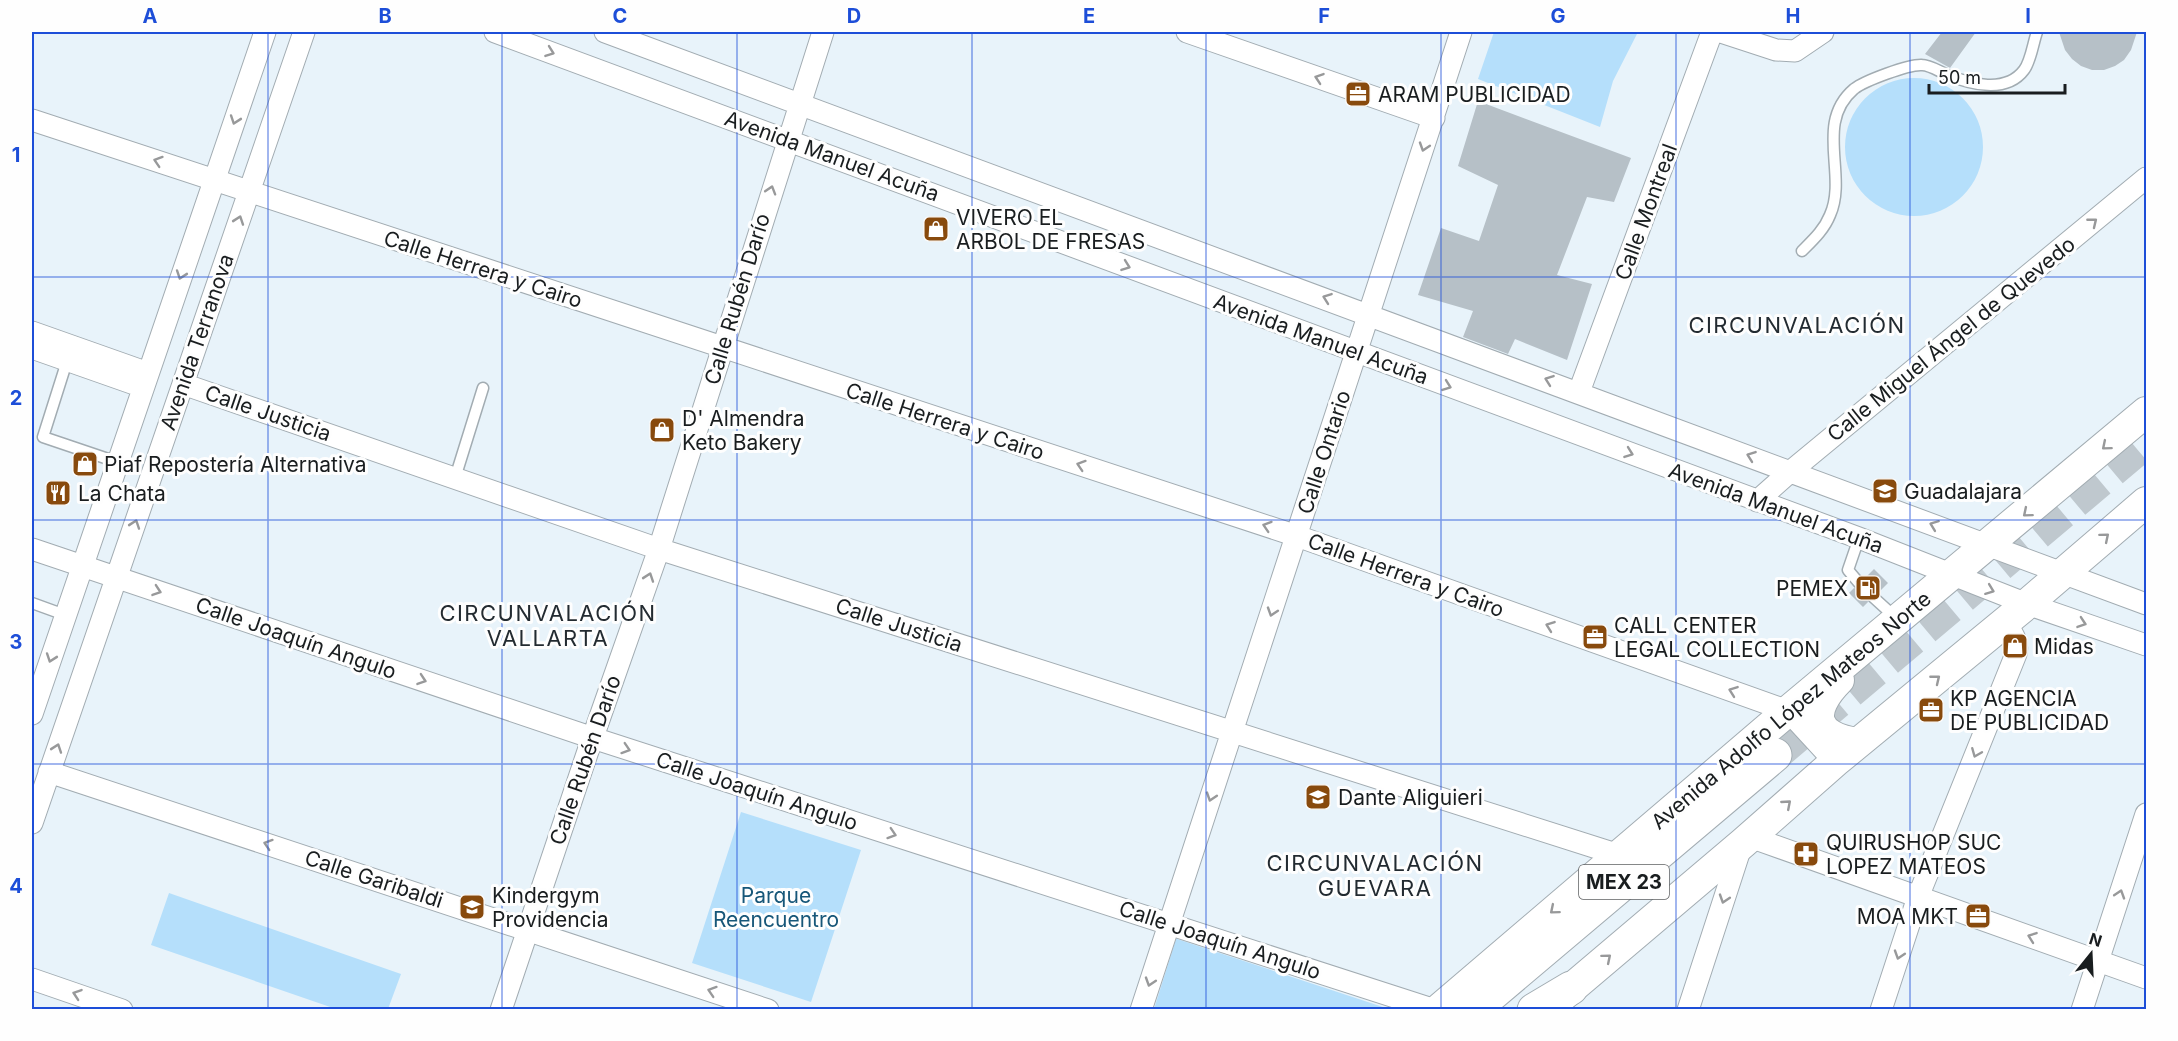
<svg xmlns="http://www.w3.org/2000/svg" width="2178" height="1041" font-family="Inter,sans-serif">
<style>
.green{fill:#b5dffb}
.building{fill:#b6c0c7}
.lines{fill:none;stroke-linecap:round;stroke-linejoin:round}
.primary-tunnel{stroke:#bfc8ce;stroke-width:33;stroke-dasharray:33 16;stroke-linecap:butt}
.service-casing{stroke:#a2acb2;stroke-width:13}
.minor-casing{stroke:#a2acb2;stroke-width:23}
.secondary-casing{stroke:#a2acb2;stroke-width:32}
.primary-casing{stroke:#a2acb2;stroke-width:35}
.service{stroke:#fff;stroke-width:10}
.minor{stroke:#fff;stroke-width:21}
.secondary{stroke:#fff;stroke-width:30}
.primary{stroke:#fff;stroke-width:33}
.oneway{stroke:#98999a}
.grid{fill:none;stroke:#1d4ed8;stroke-width:1.5;stroke-opacity:0.55}
.labels{text-anchor:middle;dominant-baseline:central;stroke-width:6;stroke-linejoin:round;paint-order:stroke}
.shield{fill:#fefefe;stroke:#5e6062;stroke-width:1.5}
.shield-label{font-size:20px;font-weight:bold;fill:#191d1f}
.poi-label{font-size:21px;fill:#191d1f;stroke:#fefefe;text-anchor:start}
.street-label{font-size:21px;fill:#191d1f;stroke:#fefefe}
.park-label{font-size:21px;fill:#175779;stroke:#fefefe}
.neighbourhood-label{font-size:22px;letter-spacing:1.5px;fill:#232b31;stroke:#fefefe}
.neatline{fill:none;stroke:#1d4ed8;stroke-width:2}
.grid-label{font-size:20px;text-anchor:middle;font-weight:bold;fill:#1d4ed8}
</style>
<rect width="100%" height="100%" fill="#e8f3fa"/>
<path class="green" d="M1494 32H1638L1613 81 1600 127 1478 79Z
M1845 147a69 69 0 1 1 138 0a69 69 0 1 1-138 0Z
M741 812 861 850 811 1002 692 963Z
M169 893 401 974 388 1009H336L151 945Z
M1176 939H1177L1389 1009H1154Z"/>
<path class="building" d="M1942 32H1976L1950 68 1925 54Z
M2059 32H2137L2131 50 2124 60 2115 66 2104 70H2092L2081 66 2072 59 2065 50Z
M1478 101 1631 158 1614 202 1587 197 1557 275 1592 284 1567 360 1515 339 1508 354 1463 337 1473 311 1418 295 1441 228 1479 241 1498 185 1458 166Z
M1874 569 1888 583 1879 592 1874 590 1868 592 1866 596 1868 602 1863 607 1849 593 1854 588 1860 590 1864 588 1866 582 1865 578Z"/>
<g class="lines">
<path class="primary-tunnel" d="M1775 755 2146 442"/>
<g class="service-casing">
<path id="service" d="M1802 251C1813 240 1824 230 1830 215 1848 175 1814 123 1854 89 1864 81 1909 64 1922 65 1930 65 1940 72 1948 75 1970 84 2006 94 2024 70 2031 61 2033 43 2037 32
M68 358 43 437 117 462
M455 478 483 388
M1859 538 1848 570 1859 583
M1873 597 1895 617
M32 603 65 615"/>
</g>
<g class="minor-casing">
<path id="minor" d="M495 32 1859 538 2027 604 2146 645
M605 32 2146 604
M1187 32 1434 118
M1721 32 1776 50 1795 51 1823 32
M32 120 1297 536 1788 711 1835 762
M32 332 148 373
M32 348 143 387
M183 384 659 549 1619 855
M1579 392 1712 32
M1757 501 1791 471 2146 178
M32 549 593 738 1435 1010
M32 714 265 32
M49 772 768 1010
M32 823 304 32
M1750 837 2146 978
M32 979 122 1010
M501 1010 588 751 659 549 823 32
M1141 1010 1461 32
M1688 1010 1742 844
M1881 1010 1918 897 2016 654C2019 641 2012 633 2005 622
M2082 1010 2146 814"/>
</g>
<g class="secondary-casing">
<path id="secondary" d="M1839 680C1808 711 1812 737 1858 743
M1553 1004 1743 843 1835 762 2027 604 2146 502
M1438 1010 1788 711 2146 412"/>
</g>
<g class="primary-casing">
<path id="primary" d="M1473 1010 1775 755
M1534 1010 1571 988"/>
</g>
<use href="#service" class="service"/>
<use href="#minor" class="minor"/>
<use href="#secondary" class="secondary"/>
<use href="#primary" class="primary"/>
</g>
<defs><path id="oneway-chevron" d="M-2-3.5L2.5 0L-2 3.5" fill="none" stroke-width="1.6" stroke-linecap="round" stroke-linejoin="round" transform="scale(1.5)"/></defs>
<g class="oneway">
<use href="#oneway-chevron" transform="translate(550 52) rotate(20)"/>
<use href="#oneway-chevron" transform="translate(1319 78) rotate(-161)"/>
<use href="#oneway-chevron" transform="translate(235 120) rotate(109)"/>
<use href="#oneway-chevron" transform="translate(1424 147) rotate(108)"/>
<use href="#oneway-chevron" transform="translate(158 161) rotate(-162)"/>
<use href="#oneway-chevron" transform="translate(771 190) rotate(-73)"/>
<use href="#oneway-chevron" transform="translate(239 220) rotate(-71)"/>
<use href="#oneway-chevron" transform="translate(2093 222) rotate(-39)"/>
<use href="#oneway-chevron" transform="translate(1126 266) rotate(20)"/>
<use href="#oneway-chevron" transform="translate(181 275) rotate(109)"/>
<use href="#oneway-chevron" transform="translate(1327 298) rotate(-160)"/>
<use href="#oneway-chevron" transform="translate(1549 380) rotate(-160)"/>
<use href="#oneway-chevron" transform="translate(1447 386) rotate(20)"/>
<use href="#oneway-chevron" transform="translate(2106 446) rotate(140)"/>
<use href="#oneway-chevron" transform="translate(1629 453) rotate(20)"/>
<use href="#oneway-chevron" transform="translate(1751 456) rotate(-160)"/>
<use href="#oneway-chevron" transform="translate(1081 465) rotate(-162)"/>
<use href="#oneway-chevron" transform="translate(2027 513) rotate(140)"/>
<use href="#oneway-chevron" transform="translate(135 524) rotate(-71)"/>
<use href="#oneway-chevron" transform="translate(1934 525) rotate(-159)"/>
<use href="#oneway-chevron" transform="translate(1267 526) rotate(-162)"/>
<use href="#oneway-chevron" transform="translate(2105 537) rotate(-40)"/>
<use href="#oneway-chevron" transform="translate(649 577) rotate(-71)"/>
<use href="#oneway-chevron" transform="translate(1990 590) rotate(21)"/>
<use href="#oneway-chevron" transform="translate(157 591) rotate(19)"/>
<use href="#oneway-chevron" transform="translate(1272 612) rotate(108)"/>
<use href="#oneway-chevron" transform="translate(2082 623) rotate(19)"/>
<use href="#oneway-chevron" transform="translate(1550 626) rotate(-160)"/>
<use href="#oneway-chevron" transform="translate(51 658) rotate(109)"/>
<use href="#oneway-chevron" transform="translate(1936 679) rotate(-39)"/>
<use href="#oneway-chevron" transform="translate(422 680) rotate(19)"/>
<use href="#oneway-chevron" transform="translate(1733 691) rotate(-160)"/>
<use href="#oneway-chevron" transform="translate(57 748) rotate(-71)"/>
<use href="#oneway-chevron" transform="translate(626 749) rotate(18)"/>
<use href="#oneway-chevron" transform="translate(1976 753) rotate(112)"/>
<use href="#oneway-chevron" transform="translate(1211 797) rotate(108)"/>
<use href="#oneway-chevron" transform="translate(1787 804) rotate(-41)"/>
<use href="#oneway-chevron" transform="translate(892 834) rotate(18)"/>
<use href="#oneway-chevron" transform="translate(268 844) rotate(-162)"/>
<use href="#oneway-chevron" transform="translate(2120 894) rotate(-72)"/>
<use href="#oneway-chevron" transform="translate(1724 899) rotate(108)"/>
<use href="#oneway-chevron" transform="translate(1554 910) rotate(140)"/>
<use href="#oneway-chevron" transform="translate(2032 937) rotate(-160)"/>
<use href="#oneway-chevron" transform="translate(1899 955) rotate(108)"/>
<use href="#oneway-chevron" transform="translate(1607 958) rotate(-40)"/>
<use href="#oneway-chevron" transform="translate(1150 982) rotate(108)"/>
<use href="#oneway-chevron" transform="translate(712 991) rotate(-162)"/>
<use href="#oneway-chevron" transform="translate(77 994) rotate(-161)"/>
</g>
<path class="grid" d="M268 32V1010M502 32V1010M737 32V1010M972 32V1010M1206 32V1010M1441 32V1010M1676 32V1010M1910 32V1010M32 277H2146M32 520H2146M32 764H2146"/>
<defs>
<g id="office-square" transform="scale(1.35)"><rect x="-9" y="-9" width="18" height="18" rx="4" fill="#884a0d" stroke="#fefefe"/><path d="M-6-3h4V-5.5h4V-3h4V5H-6ZM-1-4.5V-3h2v-1.5ZM-6 0V1H6V0Z" fill="#fff"/></g>
<g id="shop-square" transform="scale(1.35)"><rect x="-9" y="-9" width="18" height="18" rx="4" fill="#884a0d" stroke="#fefefe"/><path d="M-5-2.5h2.3a2.7 3.5 0 0 1 5.4 0H5L5.5 6h-11ZM-1.5-2.5h3a1.5 2.3 0 0 0-3 0Z" fill="#fff"/></g>
<g id="school-square" transform="scale(1.35)"><rect x="-9" y="-9" width="18" height="18" rx="4" fill="#884a0d" stroke="#fefefe"/><path d="M0-5L7-2L0 1L-7-2ZM-4 1L0 2.5L4 1V4Q0 6-4 4Z" fill="#fff"/></g>
<g id="restaurant-square" transform="scale(1.35)"><rect x="-9" y="-9" width="18" height="18" rx="4" fill="#884a0d" stroke="#fefefe"/><path d="M-5-6h1v4h1v-4h1v4h1v-4h1v5L-1.5 .5V6h-2V.5L-5-1ZM5-6V6H3V1.5H1.5Q1.5-4 5-6Z" fill="#fff"/></g>
<g id="fuel-square" transform="scale(1.35)"><rect x="-9" y="-9" width="18" height="18" rx="4" fill="#884a0d" stroke="#fefefe"/><path d="M-5.5-6h7V0h2V4h1.3V-2.5L3-4.5l.8-.8L6-3V5H2.5V1h-1V6h-7ZM-4.2-4.7v3.2H.2V-4.7Z" fill="#fff"/></g>
<g id="pharmacy-square" transform="scale(1.35)"><rect x="-9" y="-9" width="18" height="18" rx="4" fill="#884a0d" stroke="#fefefe"/><path d="M-2-6h4v4h4v4h-4v4h-4v-4h-4v-4h4Z" fill="#fff"/></g>
</defs>
<g fill-rule="evenodd">
<use href="#office-square" x="1358" y="94"/>
<use href="#shop-square" x="936" y="229"/>
<use href="#shop-square" x="662" y="430"/>
<use href="#shop-square" x="85" y="464"/>
<use href="#school-square" x="1885" y="491"/>
<use href="#restaurant-square" x="58" y="493"/>
<use href="#fuel-square" x="1868" y="588"/>
<use href="#office-square" x="1595" y="637"/>
<use href="#shop-square" x="2015" y="646"/>
<use href="#office-square" x="1931" y="710"/>
<use href="#school-square" x="1318" y="797"/>
<use href="#pharmacy-square" x="1806" y="854"/>
<use href="#school-square" x="472" y="907"/>
<use href="#office-square" x="1978" y="916"/>
</g>
<g class="labels">
<rect class="shield" x="1579" y="865" width="90" height="34" rx="4.5"/>
<g class="shield-label">
<text x="1624" y="882">MEX 23</text>
</g>
<g class="poi-label">
<text x="1378" y="94">ARAM PUBLICIDAD</text>
<text x="956" y="217">VIVERO EL<tspan x="956" dy="24">ARBOL DE FRESAS</tspan></text>
<text x="682" y="418">D' Almendra<tspan x="682" dy="24">Keto Bakery</tspan></text>
<text x="104" y="464">Piaf Repostería Alternativa</text>
<text x="1904" y="491">Guadalajara</text>
<text x="78" y="493">La Chata</text>
<text x="1848" y="588" text-anchor="end">PEMEX</text>
<text x="1614" y="625">CALL CENTER<tspan x="1614" dy="24">LEGAL COLLECTION</tspan></text>
<text x="2034" y="646">Midas</text>
<text x="1950" y="698">KP AGENCIA<tspan x="1950" dy="24">DE PUBLICIDAD</tspan></text>
<text x="1338" y="797">Dante Aliguieri</text>
<text x="1826" y="842">QUIRUSHOP SUC<tspan x="1826" dy="24">LOPEZ MATEOS</tspan></text>
<text x="492" y="895">Kindergym<tspan x="492" dy="24">Providencia</tspan></text>
<text x="1958" y="916" text-anchor="end">MOA MKT</text>
</g>
<g class="street-label">
<text transform="translate(832 156) rotate(20)">Avenida Manuel Acuña</text>
<text transform="translate(1646 212) rotate(-70)">Calle Montreal</text>
<text transform="translate(483 269) rotate(18)">Calle Herrera y Cairo</text>
<text transform="translate(737 299) rotate(-73)">Calle Rubén Darío</text>
<text transform="translate(1321 339) rotate(20)">Avenida Manuel Acuña</text>
<text transform="translate(1951 339) rotate(-39)">Calle Miguel Ángel de Quevedo</text>
<text transform="translate(197 342) rotate(-71)">Avenida Terranova</text>
<text transform="translate(268 413) rotate(19)">Calle Justicia</text>
<text transform="translate(945 421) rotate(18)">Calle Herrera y Cairo</text>
<text transform="translate(1324 452) rotate(-72)">Calle Ontario</text>
<text transform="translate(1776 508) rotate(20)">Avenida Manuel Acuña</text>
<text transform="translate(1406 575) rotate(20)">Calle Herrera y Cairo</text>
<text transform="translate(899 625) rotate(18)">Calle Justicia</text>
<text transform="translate(296 638) rotate(19)">Calle Joaquín Angulo</text>
<text transform="translate(1791 710) rotate(-40)">Avenida Adolfo López Mateos Norte</text>
<text transform="translate(585 760) rotate(-71)">Calle Rubén Darío</text>
<text transform="translate(757 791) rotate(18)">Calle Joaquín Angulo</text>
<text transform="translate(374 879) rotate(18)">Calle Garibaldi</text>
<text transform="translate(1220 940) rotate(18)">Calle Joaquín Angulo</text>
</g>
<g class="park-label">
<text x="776" y="895">Parque<tspan x="776" dy="24">Reencuentro</tspan></text>
</g>
<g class="neighbourhood-label">
<text x="1797" y="325">CIRCUNVALACIÓN</text>
<text x="548" y="613">CIRCUNVALACIÓN<tspan x="548" dy="25">VALLARTA</tspan></text>
<text x="1375" y="863">CIRCUNVALACIÓN<tspan x="1375" dy="25">GUEVARA</tspan></text>
</g>
</g>
<rect width="2178" height="1041" fill="none" stroke="#fefefe" stroke-width="66"/>
<g transform="translate(2091 954) rotate(18)" stroke="#fefefe" stroke-width="4.5" paint-order="stroke">
<path d="M0-4.5L10 22L0 15L-10 22Z" fill="#191d1f"/>
<text y="-9" font-size="16" font-weight="bold" text-anchor="middle" fill="#191d1f">N</text>
</g>
<path d="M1929 84v9h136v-9" fill="none" stroke="#191d1f" stroke-width="3"/>
<text x="1938" y="84" font-size="18" fill="#191d1f" stroke="#fefefe" stroke-width="4.5" paint-order="stroke">50 m</text>
<rect x="33" y="33" width="2112" height="975" class="neatline"/>
<g class="grid-label">
<text x="150" y="23">A</text>
<text x="385" y="23">B</text>
<text x="620" y="23">C</text>
<text x="854" y="23">D</text>
<text x="1089" y="23">E</text>
<text x="1324" y="23">F</text>
<text x="1558" y="23">G</text>
<text x="1793" y="23">H</text>
<text x="2028" y="23">I</text>
<text x="16" y="162">1</text>
<text x="16" y="405">2</text>
<text x="16" y="649">3</text>
<text x="16" y="893">4</text>
</g>
</svg>
